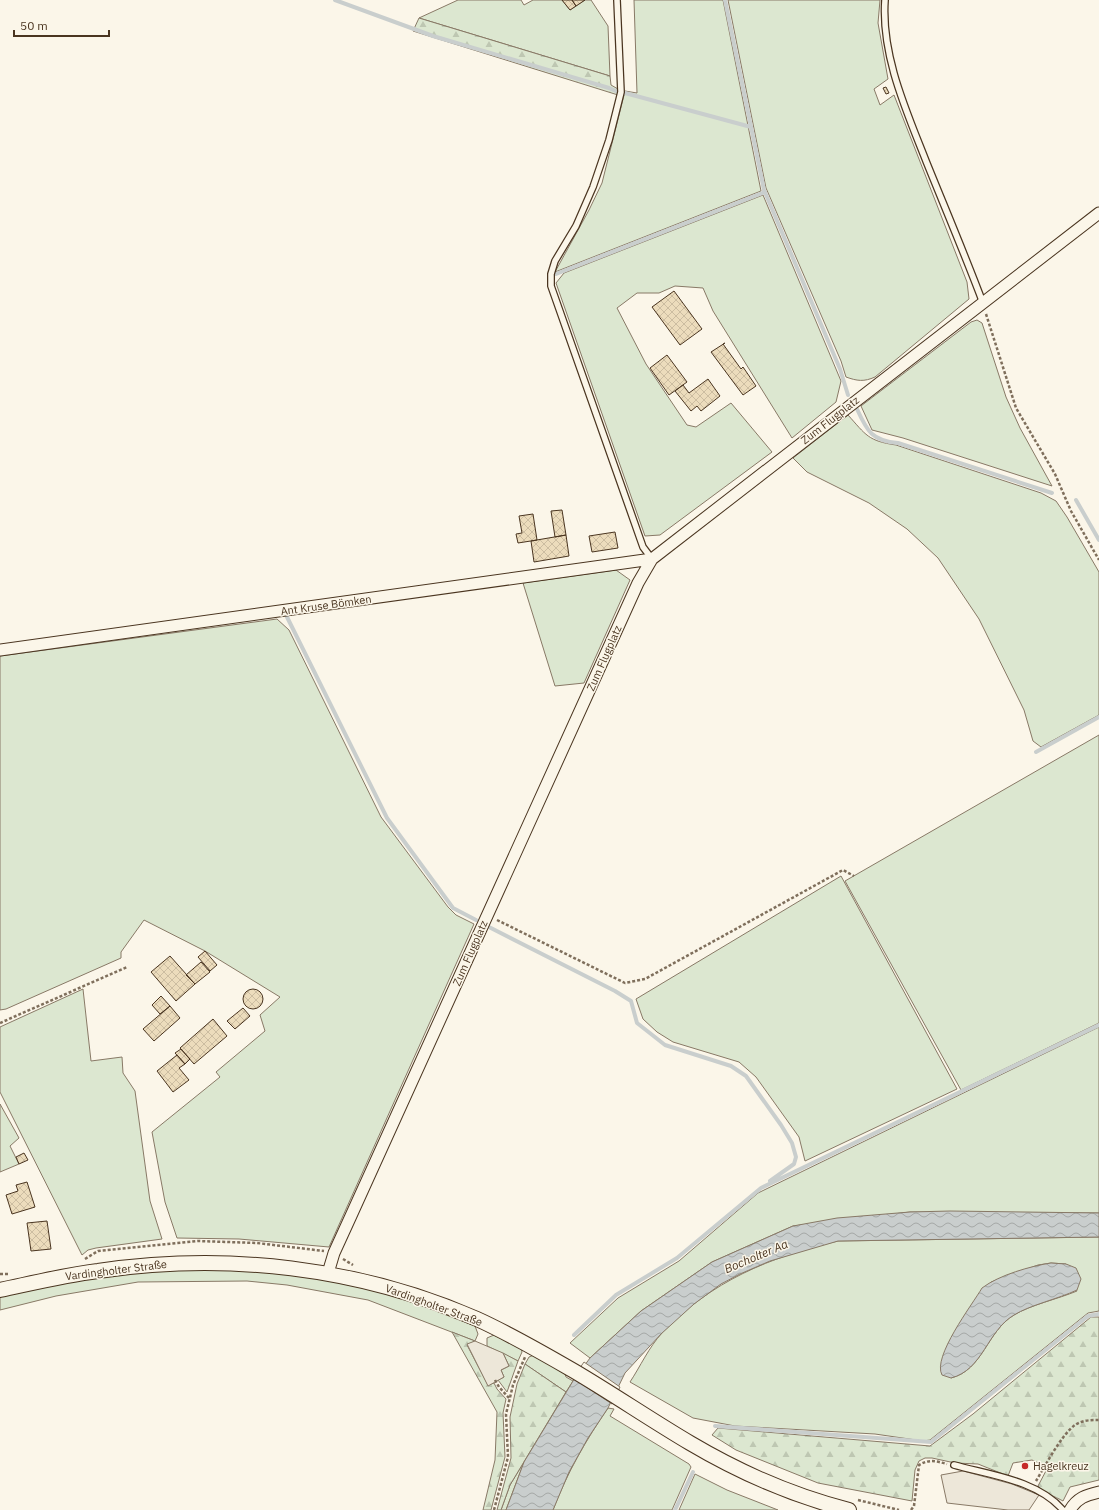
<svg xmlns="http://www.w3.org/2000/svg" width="1099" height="1510" font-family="'IBM Plex Sans',sans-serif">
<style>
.green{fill:#dce7d0;stroke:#887966;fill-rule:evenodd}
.forest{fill:url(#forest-firs);stroke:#887966}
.parking{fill:#ede7d9;stroke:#887966}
.water{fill:url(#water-waves);stroke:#887966}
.pier{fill:#fbf6e9;stroke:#887966}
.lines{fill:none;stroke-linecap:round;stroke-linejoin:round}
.stream{stroke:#c9cecd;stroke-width:4}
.building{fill:url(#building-cross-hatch);stroke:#4a3520}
.service-casing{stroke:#4a3520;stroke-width:8}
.minor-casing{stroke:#4a3520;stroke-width:13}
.tertiary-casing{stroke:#4a3520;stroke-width:16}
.path{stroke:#7f6f5c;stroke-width:2.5;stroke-dasharray:3 2;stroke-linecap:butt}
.service{stroke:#fbf6e9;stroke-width:5.5}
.minor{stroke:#fbf6e9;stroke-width:11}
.tertiary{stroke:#fbf6e9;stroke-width:14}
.poi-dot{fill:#c62828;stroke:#fbf6e9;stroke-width:1.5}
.labels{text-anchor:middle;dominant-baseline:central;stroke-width:3;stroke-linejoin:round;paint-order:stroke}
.street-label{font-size:11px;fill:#4a3520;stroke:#fbf6e9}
.poi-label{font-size:11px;fill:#4a3520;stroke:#fbf6e9;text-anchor:start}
.water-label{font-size:12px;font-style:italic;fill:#4a3520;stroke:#fbf6e9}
</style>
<defs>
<pattern id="forest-firs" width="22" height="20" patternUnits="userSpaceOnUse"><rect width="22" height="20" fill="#dce7d0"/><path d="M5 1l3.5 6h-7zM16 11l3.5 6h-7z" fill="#bec7b2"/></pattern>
<pattern id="water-waves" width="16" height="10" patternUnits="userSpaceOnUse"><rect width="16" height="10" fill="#c9cecd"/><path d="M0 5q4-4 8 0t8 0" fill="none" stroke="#a5a8a6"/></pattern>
<pattern id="building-cross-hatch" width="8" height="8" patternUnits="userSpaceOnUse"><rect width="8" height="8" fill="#ecdcbc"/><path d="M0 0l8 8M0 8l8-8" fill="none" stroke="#ccbda1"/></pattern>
</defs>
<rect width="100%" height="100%" fill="#fbf6e9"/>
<path class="green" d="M458 0H521L524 5 533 0H562L570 10 585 0H591L608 26 610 76 419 18Z
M634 0H723L761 191 555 272 589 210 602 183 625 91 637 93Z
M728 0H880L878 23 888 79 874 89 880 105 894 95 967 282 969 299 875 377C864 382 857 381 846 377L841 361 766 188Z
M763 195 841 381 836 402 792 438 713 311 703 288 675 286 659 293H637L617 308 646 364 687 425 696 427 731 403 772 452 660 535 645 536 556 283 564 273Z
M977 320 982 323 1006 397 1020 428 1052 486 903 438 872 430 861 406 971 322Z
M848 415C866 435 868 441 896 445L1041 493 1056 501 1067 517 1099 572V715L1041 747 1033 741 1024 710 979 619 938 558 907 529 869 503 807 472 793 458Z
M616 570 630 580 584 683 555 686 523 583Z
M277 619 289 630 381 817 448 907 456 915 474 924 329 1247 239 1239 177 1238 165 1202 152 1132 220 1077 216 1072 265 1031 260 1015 280 997 205 951 144 920 121 952V958L6 1009 0 1010V656Z
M1099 735V1023L961 1090 845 881Z
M841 876 957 1089 805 1161 799 1137 756 1077 739 1062 673 1042 657 1032 643 1019 636 999Z
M83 989 91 1061 122 1057 123 1073 135 1091 150 1201 162 1239 96 1248 88 1250 82 1255 0 1092V1027Z
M1099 1027V1213L910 1212 793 1226 712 1262 641 1311 590 1358 570 1343 618 1298 679 1261 758 1193Z
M0 1104 19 1138 10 1146 19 1164 0 1172Z
M1099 1237V1311L1088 1313 930 1440 923 1441 875 1434 735 1426 693 1418 630 1382C640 1367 649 1347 662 1333 711 1281 770 1257 838 1241ZM1051 1263 1066 1264 1077 1291C1058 1299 1030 1305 1014 1315 987 1331 983 1370 951 1378L991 1282 1038 1265Z
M213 1268 309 1276 394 1295 475 1326 478 1334 475 1341 368 1300 287 1285 247 1281 138 1282 56 1296 0 1310V1297L52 1284 114 1274Z
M494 1335 521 1348 522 1352 518 1361 487 1346V1338Z
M534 1355 565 1374 566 1377 573 1381 566 1392 525 1364 529 1357Z
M608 1408 614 1409 610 1416 689 1464 691 1467 672 1510H553C567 1473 586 1440 608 1408Z
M524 1462 506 1510H501L510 1485Z
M695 1474 727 1490 778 1510H679Z"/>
<path class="forest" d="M419 18 610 76 611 85 618 89V95L413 31Z
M1091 1317H1099V1480L1070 1487 1063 1501C1056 1497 1042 1492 1038 1486L1048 1467 1032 1460 1013 1463 1008 1476 978 1464 955 1463 932 1458H925L919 1461 915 1470 912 1501 818 1483 736 1450 712 1435 718 1428 930 1446 973 1414Z
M452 1332 475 1341 467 1345 488 1385 494 1383 497 1389 506 1399 503 1413 505 1457 491 1510H483L495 1460 497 1412Z
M503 1353 518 1361 507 1392 498 1380 504 1377 501 1370 509 1366Z
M525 1364 566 1392 510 1485 501 1510H497L511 1458 510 1417 517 1384Z"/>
<path class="parking" d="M475 1341 503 1353 509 1366 501 1370 504 1377 488 1386 467 1344Z
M963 1471 1012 1484 1039 1495 1029 1510H1008L947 1503 941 1475Z"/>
<path class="water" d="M950 1211 1099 1213V1237L838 1241 770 1261 740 1274 721 1284 694 1304 661 1334 625 1373 608 1408 588 1438 569 1472 553 1510H506L524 1462 573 1381 590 1358 641 1311 712 1262 793 1226 837 1218 910 1212Z
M1051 1263 1066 1264 1076 1268 1081 1279 1077 1290C1058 1299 1030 1305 1014 1315 987 1331 983 1370 951 1378L942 1375C932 1357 972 1305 982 1288 999 1275 1031 1266 1051 1263Z"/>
<path class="pier" d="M584 1362 620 1387 612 1404 573 1378Z"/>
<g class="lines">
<path class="stream" d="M335 0 433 36 609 88 618 92
M725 0 764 190 840 369 848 395
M625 93 751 127
M556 274 765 192
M857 409C867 431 872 441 898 443L1052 493
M1076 500 1099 540
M287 617 387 818 453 908 476 920
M1036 752 1099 717
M487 926 615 991 631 1001 637 1023 665 1045 731 1066 746 1076 781 1125 792 1143 796 1157 794 1164 770 1181
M574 1335 616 1295 677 1258 761 1188 1099 1025
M715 1426 931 1442 1088 1316 1099 1314
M675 1510 693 1472"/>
</g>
<path class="building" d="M562 0H572L576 6 570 10Z
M572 0H585L576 6Z
M886 87 889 93 886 94 883 88Z
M674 291 702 329 680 345 652 307Z
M725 343 723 344 741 369 743 367 756 386 743 395 711 352Z
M667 355 687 382 669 395 650 368Z
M708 379 720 396 701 411 697 406 691 411 675 391 683 385 689 393Z
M562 510 566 535 555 537 551 511Z
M533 514 537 540 518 543 516 534 522 533 519 516Z
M615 532 618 548 592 552 589 536Z
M566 535 569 556 534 562 531 541Z
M205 951 217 965 210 971 198 957Z
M170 956 195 984 176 1001 151 972Z
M201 962 210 972 195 984 186 975Z
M243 999a10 10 0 1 1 20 0a10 10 0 1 1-20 0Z
M161 996 170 1006 160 1014 152 1005Z
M170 1006 180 1018 154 1041 143 1029Z
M243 1008 250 1016 235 1029 227 1021Z
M213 1019 227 1036 194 1064 180 1048Z
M181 1049 190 1059 185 1064 175 1053Z
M177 1055 185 1064 179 1068 189 1080 173 1092 157 1071Z
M24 1153 28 1160 19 1164 16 1157Z
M27 1182 35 1207 12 1214 6 1195 18 1191 16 1185Z
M47 1221 51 1249 31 1251 27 1223Z"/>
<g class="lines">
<g class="service-casing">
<path id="service" d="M617 0 621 92 609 140 593 187 576 226 555 261 551 274V286L643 547 652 559
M885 0C881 55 906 110 926 161 945 208 965 255 983 303
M954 1465C990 1475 1037 1480 1063 1510"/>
</g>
<g class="minor-casing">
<path id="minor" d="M0 650 652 559
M328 1273 334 1253 350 1218 638 583 652 559 1099 213
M1070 1510C1077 1498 1086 1495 1099 1492"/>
</g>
<g class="tertiary-casing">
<path id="tertiary" d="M0 1290C33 1283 65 1275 98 1271 227 1252 358 1267 477 1319 510 1334 543 1353 574 1371 613 1394 651 1420 690 1443 739 1472 794 1496 849 1510"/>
</g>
<path class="path" d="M986 314 1016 408 1055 474 1071 511 1099 560
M497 920 625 983 645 979 843 870 854 876
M0 1023 127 967
M85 1259 98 1251 198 1241 257 1243 324 1251
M343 1259 353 1265
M0 1274H8
M495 1380 499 1387 509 1398
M1036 1481C1045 1466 1062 1434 1075 1425 1082 1420 1091 1420 1099 1420
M858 1500 899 1510
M494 1510 508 1457 506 1414 513 1385 525 1357
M911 1510 914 1506 919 1465C929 1459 936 1461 947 1464"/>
<use href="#service" class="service"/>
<use href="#minor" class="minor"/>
<use href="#tertiary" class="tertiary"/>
</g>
<circle class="poi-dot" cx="1025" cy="1466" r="4"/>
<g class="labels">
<g class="street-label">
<text transform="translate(830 420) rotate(-38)">Zum Flugplatz</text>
<text transform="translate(326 605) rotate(-8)">Ant Kruse Bömken</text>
<text transform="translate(604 658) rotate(-66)">Zum Flugplatz</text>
<text transform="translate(470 953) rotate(-66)">Zum Flugplatz</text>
<text transform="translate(116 1270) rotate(-7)">Vardingholter Straße</text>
<text transform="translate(434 1305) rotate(20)">Vardingholter Straße</text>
</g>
<g class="poi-label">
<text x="1033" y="1466">Hagelkreuz</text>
</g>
<g class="water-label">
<text transform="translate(756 1256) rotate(-23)">Bocholter Aa</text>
</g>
</g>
<path d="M14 30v6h95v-6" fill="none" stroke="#4a3520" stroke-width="2"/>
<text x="20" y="30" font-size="12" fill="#4a3520" stroke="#fbf6e9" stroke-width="3" paint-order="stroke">50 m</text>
</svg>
